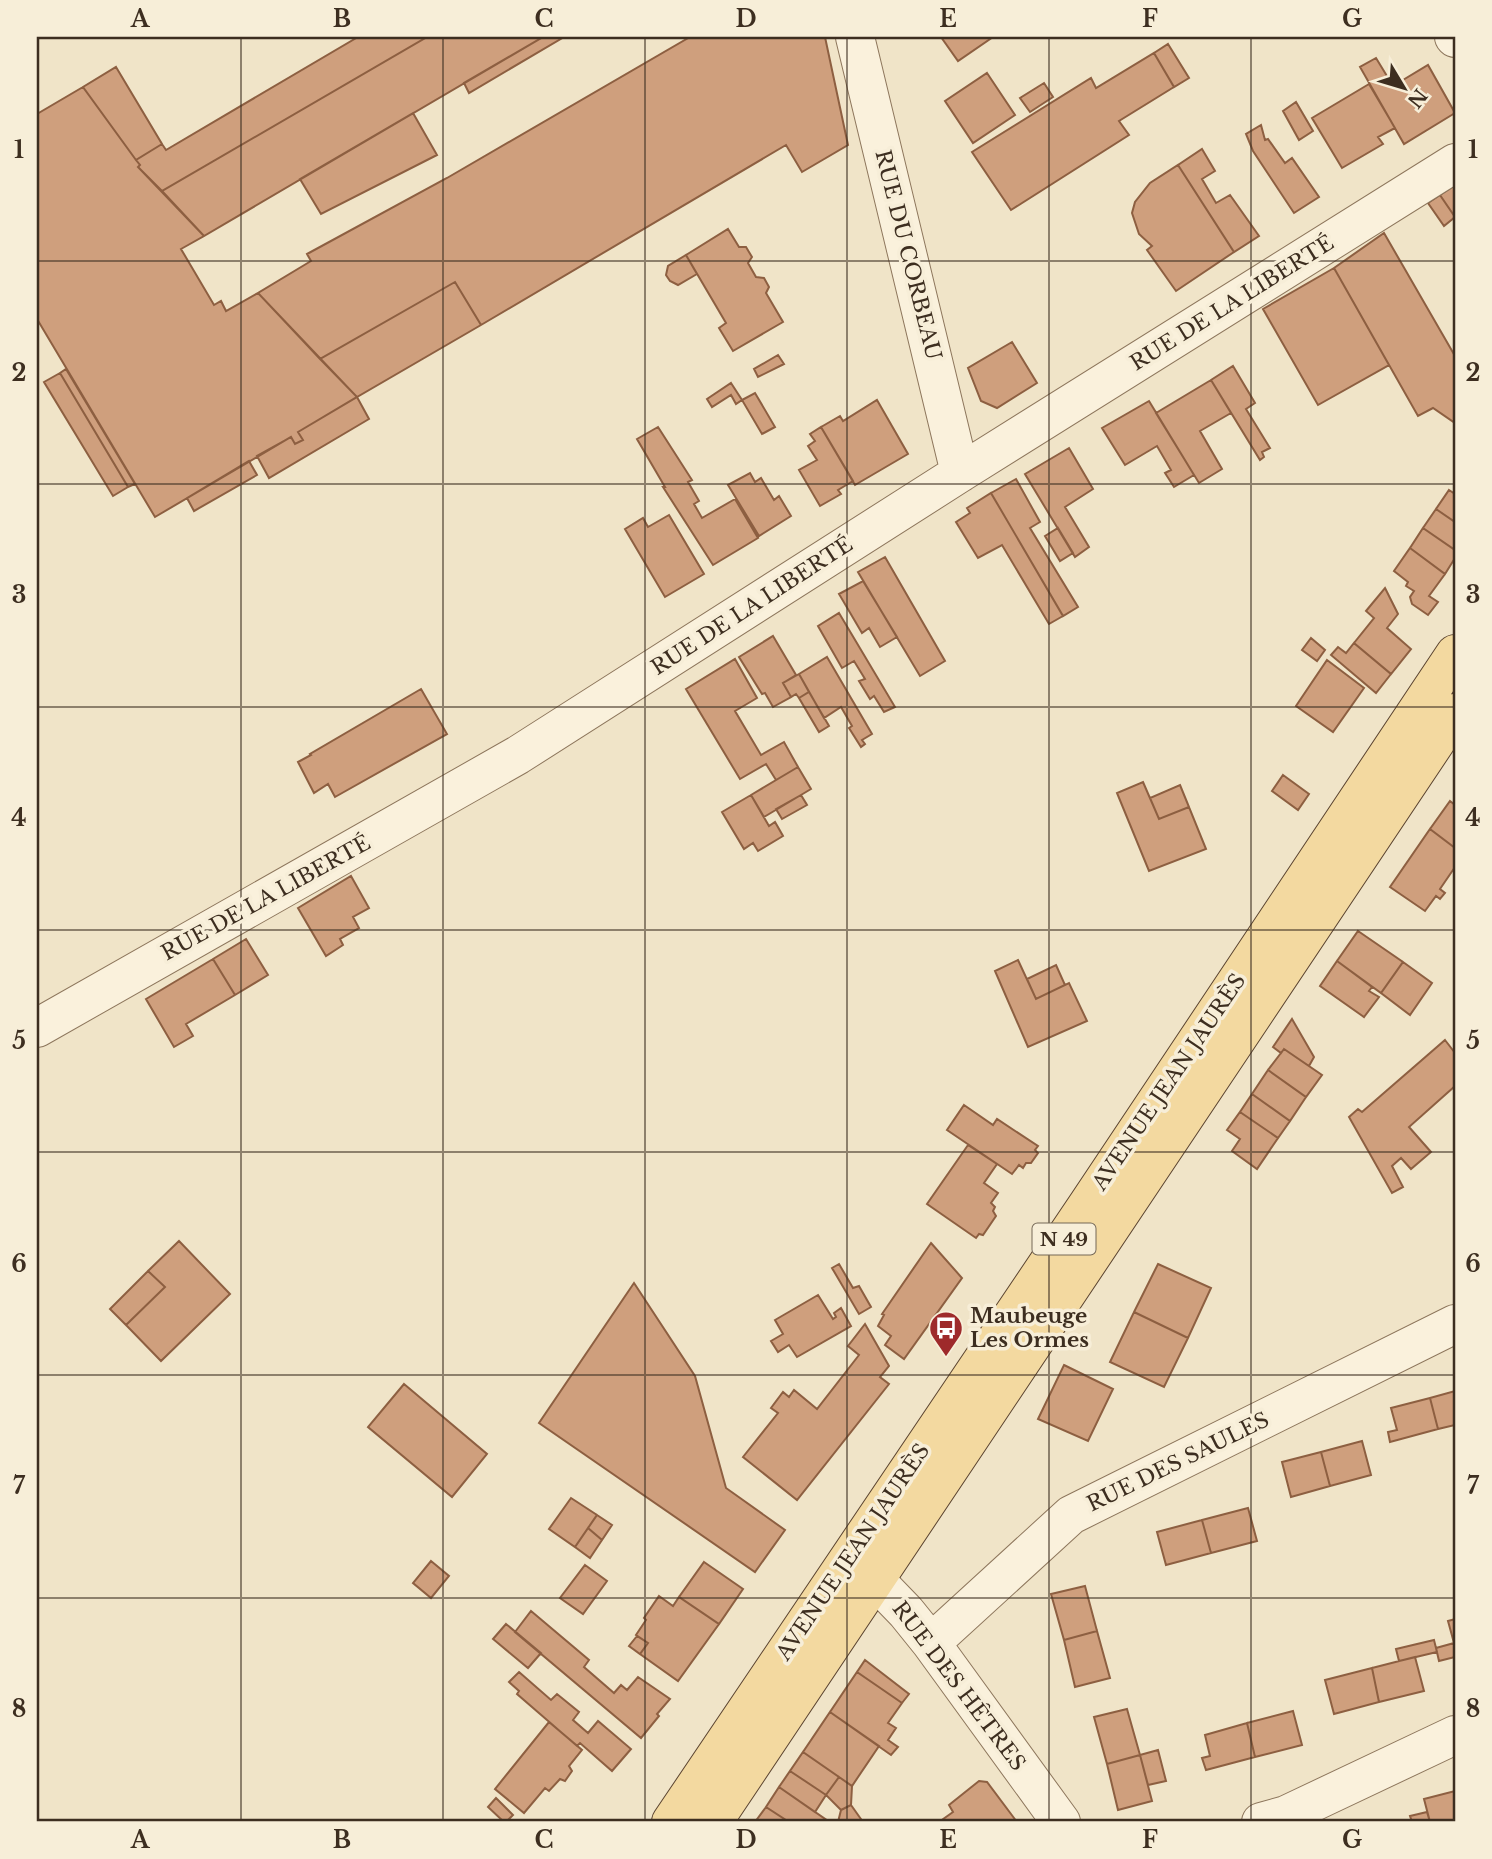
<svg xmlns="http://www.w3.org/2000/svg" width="1492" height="1859" font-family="'Libre Baskerville',serif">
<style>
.building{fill:#cf9f7d;stroke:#8d5f41;stroke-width:2}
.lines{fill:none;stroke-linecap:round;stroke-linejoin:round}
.minor-casing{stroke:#8d765c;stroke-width:40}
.primary-casing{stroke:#5b4430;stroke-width:40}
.minor{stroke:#faf1dc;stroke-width:38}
.primary{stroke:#f3d9a0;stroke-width:38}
.grid{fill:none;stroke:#3d2e20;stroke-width:2;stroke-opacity:0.55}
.labels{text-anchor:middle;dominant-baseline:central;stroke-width:7;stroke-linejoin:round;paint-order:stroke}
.shield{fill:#f7eed8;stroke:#756857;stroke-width:2}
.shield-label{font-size:19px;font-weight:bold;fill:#3d2e20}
.street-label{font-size:21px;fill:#3d2e20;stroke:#f7eed8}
.poi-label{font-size:21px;font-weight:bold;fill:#3d2e20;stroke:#f7eed8;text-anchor:start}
.neatline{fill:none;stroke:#3d2e20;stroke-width:2.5}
.grid-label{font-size:23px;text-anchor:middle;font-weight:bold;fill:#3d2e20}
</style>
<rect width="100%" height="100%" fill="#f0e4c8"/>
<path class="building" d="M358 37H427L162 191 138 167 140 165 136 160 162 144 166 150Z
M427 37H543L204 236 162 191Z
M543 37H564L469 93 464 83Z
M690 37H825L848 145 802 172 786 145 481 325 455 282 320 359 258 293 311 261 307 254 447 178Z
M941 37H993L958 61Z
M1168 44 1189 78 1174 87 1154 53Z
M1154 53 1174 87 1119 121 1129 135 1011 210 972 152 1091 78 1096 88Z
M1376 58 1393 86 1428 65 1455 113 1404 144 1360 67Z
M116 67 162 144 136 160 83 87Z
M987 73 1015 115 973 143 945 101Z
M1044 83 1053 97 1030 112 1020 98Z
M1369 84 1395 128 1378 137 1383 144 1342 168 1312 118Z
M83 87 136 160 140 165 138 167 204 236 181 249 214 305 221 301 226 311 258 293 357 397 298 432 303 440 295 444 291 437 155 517 37 319V114Z
M1296 102 1313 131 1299 140 1283 111Z
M413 113 437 155 321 214 300 179Z
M1261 125 1265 140 1268 139 1285 163 1292 158 1319 197 1294 213 1253 151 1246 134Z
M1202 149 1215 171 1202 179 1216 203 1230 195 1259 236 1234 252 1178 165Z
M1178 165 1234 252 1176 291 1147 250 1152 246 1139 234 1132 213 1135 202 1150 183Z
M1455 185V217L1440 195Z
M1440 195 1455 217 1444 226 1428 203Z
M728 229 739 247H746L752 257 748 263 756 277 764 278 769 287 766 293 783 322 733 351 719 328 726 323 686 255Z
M1384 233 1455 356V423L1433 408 1418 416 1334 268Z
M686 255 697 274 678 285 670 281 666 275 668 266Z
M1334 268 1389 365 1318 405 1263 309Z
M455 282 481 325 357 397 320 359Z
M1012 342 1037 383 997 408 981 401 968 368Z
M778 355 784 364 758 377 754 369Z
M1233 366 1255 403 1246 409 1270 448 1262 452 1264 457 1260 460 1211 380Z
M66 369 135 484 128 487 60 373Z
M60 373 128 487 113 496 44 382Z
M1211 380 1231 413 1200 431 1222 469 1199 483 1156 413Z
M731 383 742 400 736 404 731 395 712 407 707 399Z
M755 393 775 427 762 434 742 400Z
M357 397 369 419 269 478 257 456 291 437 295 444 303 440 298 432Z
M877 400 908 454 855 485 821 427 840 416 843 421Z
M1149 401 1194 475 1174 487 1165 473 1171 470 1157 446 1125 465 1102 428Z
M658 427 692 480 688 482 699 501 694 504 702 518 735 499 758 538 713 565 663 487H665L637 439Z
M821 427 853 481 838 490 841 494 820 506 799 470 817 460 808 446 815 441 810 434Z
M1069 448 1093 489 1065 507 1089 547 1075 557 1025 474Z
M249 461 257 475 194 511 187 498Z
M750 473 755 482 761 478 774 500 779 496 791 516 759 536 728 485Z
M1016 479 1040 522 1030 528 1078 607 1063 616 991 493Z
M1449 490 1455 494V522L1436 509Z
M991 493 1063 616 1049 624 1002 545 978 558 956 522 970 513 967 508Z
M1436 509 1455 522V550L1423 528Z
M669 515 704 574 665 597 625 529 643 518 648 527Z
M1058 528 1073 553 1060 561 1045 536Z
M1423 528 1455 550V558L1445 574 1410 548Z
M1410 548 1445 574 1429 596 1438 602 1428 615 1412 604 1410 597 1414 591 1406 586 1408 582 1394 571Z
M885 557 945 661 920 676 858 572Z
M863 581 897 637 880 647 869 628 862 633 839 594Z
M1385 588 1398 614 1387 628 1411 649 1391 674 1354 643 1374 618 1366 611Z
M839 613 895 707 884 712 874 696 870 699 859 681 865 679 854 661 842 668 818 626Z
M773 636 796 675 783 683 791 697 773 707 765 693 762 694 739 657Z
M1311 638 1325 650 1317 661 1302 650Z
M1354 643 1391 674 1376 693 1331 655 1338 647 1346 653Z
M827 657 872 734 862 740 865 744 861 747 849 728 852 726 841 707 824 718 799 674Z
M735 659 757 698 735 711 761 755 784 742 798 767 776 780 766 764 740 779 686 689Z
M1327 660 1364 688 1333 732 1296 706Z
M799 674 809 692 799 698 796 694 791 697 783 683Z
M421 689 447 734 335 797 328 784 314 793 298 762 311 755 310 754Z
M809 692 829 726 819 732 799 698Z
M798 767 811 789 764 817 751 795Z
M1283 775 1309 794 1298 810 1272 791Z
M1143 782 1159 819 1189 807 1206 849 1149 871 1117 793Z
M1180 785 1189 807 1159 819 1150 798Z
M751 795 769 826 775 822 783 836 758 851 753 843 744 849 722 812Z
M801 795 807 805 782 819 776 809Z
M1450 801 1455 805V848L1430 829Z
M1430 829 1455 848V867L1440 889 1445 893 1440 899 1436 896 1425 911 1390 887Z
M351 876 369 908 353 917 359 928 340 939 343 945 326 956 298 908Z
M1358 931 1403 962 1381 993 1337 961Z
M246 939 268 975 235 995 213 959Z
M213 959 235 995 186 1024 193 1036 174 1047 146 999Z
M1018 960 1036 999 1069 983 1087 1021 1028 1047 995 971Z
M1337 961 1372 987 1369 991 1379 997 1364 1017 1320 986Z
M1403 962 1432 983 1410 1015 1381 993Z
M1056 965 1065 985 1036 999 1027 979Z
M1292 1019 1314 1057 1309 1066 1284 1049 1281 1053 1273 1047Z
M1445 1040 1455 1053V1086L1409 1127 1431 1152 1411 1169 1401 1158 1392 1166 1403 1187 1392 1193 1349 1117 1358 1109 1362 1112Z
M1284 1049 1322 1075 1306 1097 1268 1070Z
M1268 1070 1306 1097 1290 1121 1252 1094Z
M1252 1094 1290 1121 1278 1138 1240 1112Z
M964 1105 993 1125 997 1119 1038 1146 1035 1150 1038 1153 1031 1163H1026L1023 1168 1019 1165 1012 1174 947 1130Z
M1240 1112 1278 1138 1257 1169 1232 1151 1240 1139 1227 1130Z
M968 1145 997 1164 984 1183 998 1193 991 1203 995 1207 993 1211 996 1216 983 1235 979 1234 976 1238 927 1204Z
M179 1241 230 1294 161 1361 126 1325 165 1287 148 1271Z
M931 1243 962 1278 904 1359 885 1345 891 1336 878 1326 884 1315 882 1314Z
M839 1264 853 1288 859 1286 871 1307 859 1314 832 1268Z
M1158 1264 1211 1288 1188 1338 1134 1312Z
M148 1271 165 1287 126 1325 110 1309Z
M634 1283 695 1376 726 1488 785 1530 755 1572 539 1423Z
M818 1295 833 1319 836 1317 834 1313 841 1308 851 1326 797 1357 789 1345 778 1352 771 1341 783 1334 775 1320Z
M1134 1312 1188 1338 1164 1387 1110 1362Z
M865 1324 889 1366 880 1377 889 1384 797 1500 743 1457 778 1413 771 1408 783 1392 789 1397 794 1390 817 1409 859 1355 848 1346Z
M1064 1365 1113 1389 1088 1441 1038 1419Z
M404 1384 487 1454 452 1497 368 1427Z
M1455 1391V1425L1438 1429 1430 1398Z
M1430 1398 1438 1429 1390 1442 1388 1432 1397 1430 1391 1408Z
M1362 1441 1371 1475 1330 1486 1321 1452Z
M1321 1452 1330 1486 1291 1497 1282 1462Z
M571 1498 597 1515 575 1547 549 1529Z
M1248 1508 1257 1541 1211 1553 1202 1520Z
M597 1515 612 1525 602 1540 588 1528Z
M1202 1520 1211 1553 1166 1565 1157 1532Z
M588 1528 602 1540 590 1558 575 1547Z
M431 1561 449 1576 431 1598 413 1583Z
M704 1562 743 1589 719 1624 679 1597Z
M585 1565 607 1581 583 1614 560 1598Z
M1085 1586 1097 1631 1064 1640 1051 1594Z
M659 1596 673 1606 679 1597 719 1624 678 1681 640 1654 648 1643 636 1635 646 1620 644 1618Z
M531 1611 589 1660 584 1667 614 1693 621 1685 627 1690 638 1677 670 1699 657 1714 659 1716 641 1738 515 1632Z
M1455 1619V1657L1439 1661 1436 1648 1454 1643 1448 1621Z
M506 1624 541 1653 528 1668 493 1639Z
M1097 1631 1110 1678 1075 1687 1064 1640Z
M637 1636 648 1643 640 1654 629 1646Z
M1434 1640 1437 1652 1399 1661 1396 1649Z
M1415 1657 1424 1691 1379 1702 1372 1668Z
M865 1660 909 1694 902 1703 857 1672Z
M1372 1668 1379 1702 1334 1714 1325 1680Z
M519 1672 551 1700 557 1694 579 1712 573 1720 588 1733 598 1721 631 1749 612 1771 580 1743 577 1746 517 1694 519 1691 509 1682Z
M857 1672 902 1703 888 1723 896 1728 888 1740 898 1747 891 1755 830 1712Z
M1127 1709 1140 1755 1107 1764 1094 1717Z
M1293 1711 1302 1745 1255 1757 1247 1723Z
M830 1712 879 1746 852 1786 803 1752Z
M549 1722 582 1750 569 1766 572 1771 565 1781 560 1779 549 1791 545 1788 524 1813 495 1789Z
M1247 1723 1255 1757 1206 1770 1202 1758 1210 1756 1205 1735Z
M1158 1750 1166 1781 1148 1785 1140 1755Z
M803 1752 839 1777 826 1795 790 1771Z
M1140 1755 1152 1801 1118 1810 1107 1764Z
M790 1771 826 1795 815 1812 779 1787Z
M839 1777 852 1786 851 1805 841 1810 826 1795Z
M979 1781 987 1782 1017 1822H939L953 1812 949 1805Z
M779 1787 828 1821 827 1822H789L766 1807Z
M1455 1791V1822H1430L1424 1799Z
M496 1798 513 1815 506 1822H504L488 1807Z
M851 1805 863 1822H838L841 1810Z
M766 1807 789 1822H755Z
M1427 1812 1430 1822H1412L1410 1816Z"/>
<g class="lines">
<g class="minor-casing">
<path id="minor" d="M855 37 960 473
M1454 37 1455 38
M37 1028 518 755 960 473 1455 163
M849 1561 876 1581 906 1612 931 1643 1061 1822
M931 1643 1071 1515 1455 1324
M1261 1822 1286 1815 1455 1735"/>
</g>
<g class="primary-casing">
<path id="primary" d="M671 1822 1088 1204 1455 654
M713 1822 1455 713"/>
</g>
<use href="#minor" class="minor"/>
<use href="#primary" class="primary"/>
</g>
<path class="grid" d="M241 37V1822M443 37V1822M645 37V1822M847 37V1822M1049 37V1822M1251 37V1822M37 261H1455M37 484H1455M37 707H1455M37 930H1455M37 1152H1455M37 1375H1455M37 1598H1455"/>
<defs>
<g id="bus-pin" transform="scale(1.75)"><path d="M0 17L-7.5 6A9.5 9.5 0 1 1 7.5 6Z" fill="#9e2a2b" stroke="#f7eed8"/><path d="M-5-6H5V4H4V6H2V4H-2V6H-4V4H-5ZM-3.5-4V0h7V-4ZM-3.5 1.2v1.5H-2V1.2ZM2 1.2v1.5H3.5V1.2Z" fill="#fff"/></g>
</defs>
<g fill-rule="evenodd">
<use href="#bus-pin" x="946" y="1328"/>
</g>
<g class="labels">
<rect class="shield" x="1032.5" y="1223.5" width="63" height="31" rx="5"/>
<g class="shield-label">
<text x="1064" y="1239">N 49</text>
</g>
<g class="street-label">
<text transform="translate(908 255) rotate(76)">RUE DU CORBEAU</text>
<text transform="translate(1232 303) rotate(-32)">RUE DE LA LIBERTÉ</text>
<text transform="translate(752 606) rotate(-33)">RUE DE LA LIBERTÉ</text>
<text transform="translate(266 898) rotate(-29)">RUE DE LA LIBERTÉ</text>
<text transform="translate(1169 1082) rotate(-56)">AVENUE JEAN JAURÈS</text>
<text transform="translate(1178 1462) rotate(-26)">RUE DES SAULES</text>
<text transform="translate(853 1552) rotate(-56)">AVENUE JEAN JAURÈS</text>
<text transform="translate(959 1686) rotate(53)">RUE DES HÊTRES</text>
</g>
<g class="poi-label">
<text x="970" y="1316">Maubeuge<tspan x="970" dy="24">Les Ormes</tspan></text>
</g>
</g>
<rect width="1492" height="1859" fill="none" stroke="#f7eed8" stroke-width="77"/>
<g transform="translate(1404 88) rotate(128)" stroke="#f7eed8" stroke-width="5" paint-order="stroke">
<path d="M0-5L12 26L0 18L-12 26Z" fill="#3d2e20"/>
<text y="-10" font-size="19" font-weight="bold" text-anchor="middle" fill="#3d2e20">N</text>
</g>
<rect x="38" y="38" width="1416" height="1782" class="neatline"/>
<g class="grid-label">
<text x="140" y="27">A</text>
<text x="342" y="27">B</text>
<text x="544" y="27">C</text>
<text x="746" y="27">D</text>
<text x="948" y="27">E</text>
<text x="1150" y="27">F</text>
<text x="1352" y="27">G</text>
<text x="19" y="158">1</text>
<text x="1473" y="158">1</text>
<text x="19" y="381">2</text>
<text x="1473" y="381">2</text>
<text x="19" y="603">3</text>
<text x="1473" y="603">3</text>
<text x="19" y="826">4</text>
<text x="1473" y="826">4</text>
<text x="19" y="1049">5</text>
<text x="1473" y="1049">5</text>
<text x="19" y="1272">6</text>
<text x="1473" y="1272">6</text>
<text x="19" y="1494">7</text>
<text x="1473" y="1494">7</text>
<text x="19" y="1717">8</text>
<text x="1473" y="1717">8</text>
<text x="140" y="1848">A</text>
<text x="342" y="1848">B</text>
<text x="544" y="1848">C</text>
<text x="746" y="1848">D</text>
<text x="948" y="1848">E</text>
<text x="1150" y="1848">F</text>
<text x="1352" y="1848">G</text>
</g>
</svg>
